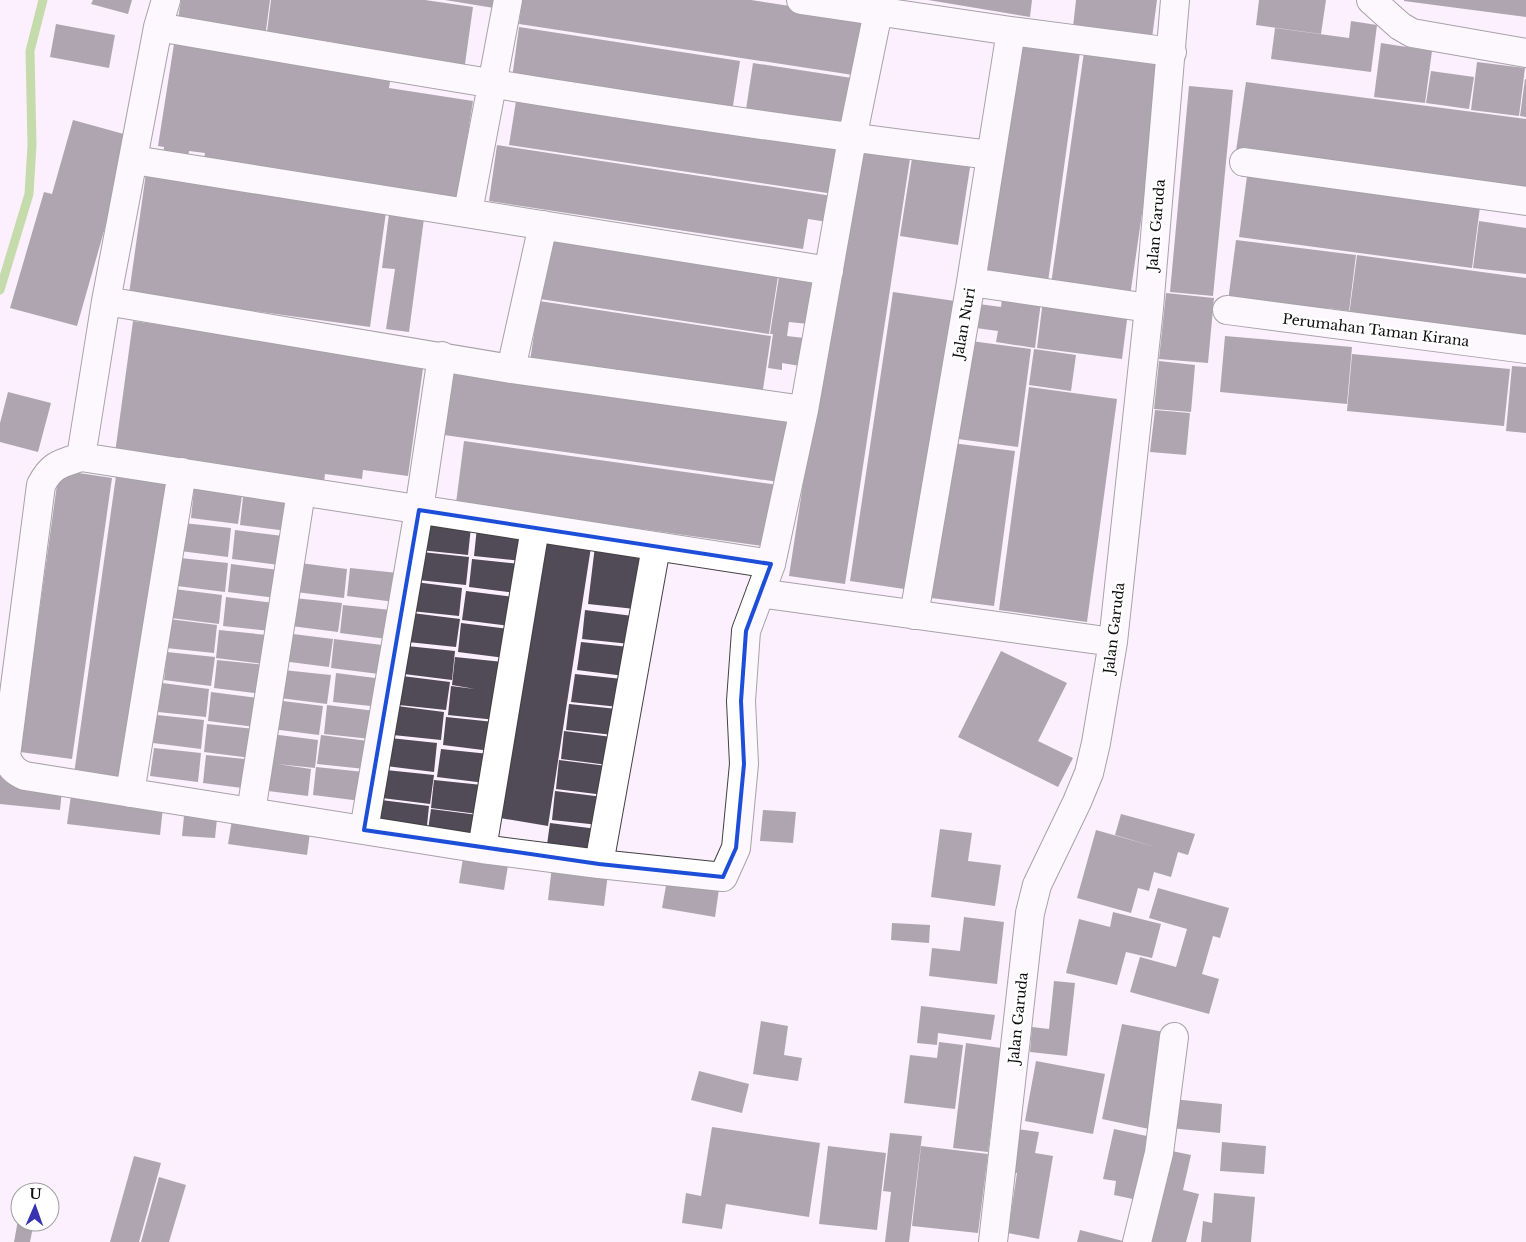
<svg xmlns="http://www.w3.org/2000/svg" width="1526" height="1242" font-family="'Libre Baskerville',serif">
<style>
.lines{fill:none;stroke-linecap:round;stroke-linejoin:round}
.stream{stroke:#86c147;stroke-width:9}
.building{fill:#504b56}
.minor-casing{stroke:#414141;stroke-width:30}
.minor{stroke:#fff;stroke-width:28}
.marked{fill:none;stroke:#1d4ed8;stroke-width:4;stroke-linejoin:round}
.labels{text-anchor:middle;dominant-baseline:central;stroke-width:5;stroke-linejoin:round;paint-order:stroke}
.street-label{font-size:14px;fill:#0e0e0e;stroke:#fff}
</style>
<rect width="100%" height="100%" fill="#fcf0fe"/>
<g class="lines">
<path class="stream" d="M0 290 29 194 32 145 30 51 43 0"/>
</g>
<path class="building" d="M93 0H132L128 14 91 4Z
M181 0H270L265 38 177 25Z
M271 0H425L473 7 464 71 331 51 333 42 267 32Z
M445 0H502L500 9Z
M522 0H751L862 17 853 75 519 24Z
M928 0H1032L1030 17Z
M1076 0H1157L1152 38 1073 27Z
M1259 0H1326L1321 34 1256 25Z
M1404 0H1526V17L1404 1Z
M1351 21 1377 25 1371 72 1271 59 1275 28 1349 38Z
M56 24 115 35 109 68 50 57Z
M519 27 740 61 732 112 512 78Z
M1021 37 1081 45 1048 282 987 273Z
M1381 43 1432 51 1425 103 1374 97Z
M174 44 391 76 389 88 473 101 457 203 203 165 205 153 189 151 188 158 163 155 164 147 158 146Z
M1085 45 1165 56 1130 296 1051 284Z
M1477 62 1525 68 1519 116 1471 110Z
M753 63 852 78 844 131 745 116Z
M1431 71 1474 77 1469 109 1426 103Z
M1525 79H1526V117L1520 116Z
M1246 82 1526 119V190L1236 151Z
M1189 86 1233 90 1213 296 1170 292Z
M516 101 841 150 834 194 509 145Z
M73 120 131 136 77 326 10 308 44 192 52 194Z
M855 143 911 152 845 584 789 576Z
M497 145 832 196 828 222 808 219 803 249 489 201Z
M913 152 971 161 958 245 900 236Z
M146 173 387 205 370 327 129 294Z
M1247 176 1480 207 1472 268 1239 237Z
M390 206 425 211 409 332 386 329 395 269 382 268Z
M1479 221 1526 228V274L1473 268Z
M550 235 779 270 769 334 540 299Z
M1236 240 1356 255 1349 311 1328 308 1326 322 1227 309Z
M1357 255 1526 278V346L1348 323Z
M780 270 815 275 808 324 789 322 787 336 804 338 800 366 782 363V370L768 368 773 334H770Z
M1003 290 1042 294 1035 348 996 342 998 331 976 328 979 304 1001 307Z
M893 292 955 301 911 590 850 581Z
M1166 293 1214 298 1208 363 1159 359Z
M1043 300 1128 312 1122 359 1037 348Z
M539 301 771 336 762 396 530 361Z
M133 321 424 361 408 476 363 470 362 479 325 474 324 482 115 453Z
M1225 336 1352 347 1347 404 1220 392Z
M971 341 1031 349 1018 447 958 439Z
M1034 349 1076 355 1071 391 1029 385Z
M1352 354 1510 369 1504 426 1347 411Z
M1159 361 1195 365 1191 412 1154 409Z
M1512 366 1526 367V433L1506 431Z
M453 370 788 417 779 482 444 435Z
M1029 387 1117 399 1087 622 999 610Z
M8 392 51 403 38 452 0 442V423Z
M1155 410 1190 413 1186 455 1150 452Z
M464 441 779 485 770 547 456 503Z
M952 443 1015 451 994 606 931 598Z
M59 470 112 478 72 759 20 752Z
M116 476 168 484 127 781 74 774Z
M194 489 242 495 238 524 191 518Z
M243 497 291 502 287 531 240 525Z
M423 521 471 527 468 555 420 550Z
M183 523 231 528 228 557 180 551Z
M477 527 525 533 522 561 474 556Z
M235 530 283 536 279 565 232 559Z
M544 539 591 547 548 826 500 818Z
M595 546 642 552 635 609 588 604Z
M422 552 469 557 466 585 418 580Z
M180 558 228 563 225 592 177 586Z
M472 559 520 564 516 593 469 587Z
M300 563 347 569 344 598 296 592Z
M231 564 279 570 276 598 228 592Z
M350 568 398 573 395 602 347 596Z
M415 582 462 588 459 616 411 611Z
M174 589 222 595 219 624 171 618Z
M466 591 513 597 510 626 462 620Z
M226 597 274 603 270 631 223 626Z
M294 598 342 603 338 632 291 626Z
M343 605 391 610 387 639 340 633Z
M585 610 633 616 630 644 582 639Z
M412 613 460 619 456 647 408 642Z
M169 619 217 625 214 653 166 648Z
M461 623 509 629 505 658 458 652Z
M219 630 267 635 263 664 216 658Z
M285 633 333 639 329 667 282 661Z
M334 639 382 645 379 674 331 668Z
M581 642 629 647 625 676 577 670Z
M407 646 455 651 452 680 404 674Z
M1001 651 1067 683 1038 741 1073 758 1058 787 958 737Z
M167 652 215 657 211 686 164 680Z
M455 657 503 662 496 720 448 715 451 686 475 689 452 685Z
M217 660 265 665 261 694 214 688Z
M283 670 331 675 327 704 280 698Z
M336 673 383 679 380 707 333 702Z
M575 674 622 679 619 707 571 702Z
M402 676 450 682 446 710 399 705Z
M162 683 209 689 206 717 158 712Z
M211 692 258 698 255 727 208 721Z
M275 700 323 706 319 735 272 729Z
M569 704 617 709 614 735 566 730Z
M327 705 375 711 371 739 324 734Z
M397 706 444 712 441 740 393 735Z
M157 715 204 720 201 749 153 743Z
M446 717 494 722 491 751 443 745Z
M207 724 255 729 251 758 204 752Z
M564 731 612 737 608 765 561 759Z
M271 734 318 740 315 768 277 764 311 769 308 796 260 790Z
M321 735 368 741 365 769 317 764Z
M390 738 437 743 434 772 386 766Z
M154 748 201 753 198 782 150 776Z
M441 749 489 754 485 783 437 777Z
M206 755 254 760 250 789 203 783Z
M559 760 607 766 604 795 556 789Z
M316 767 364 772 361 801 313 795Z
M386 770 434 775 430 804 382 798Z
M0 776 14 777 62 790 60 810 0 804Z
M434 780 482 785 478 814 431 808Z
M555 791 603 797 599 825 552 820Z
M71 795 163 807 160 835 67 824Z
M381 800 429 806 426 835 378 829Z
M185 806 218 809 215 838 182 836Z
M431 809 478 815 474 842 427 837Z
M763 810 796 812 793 843 760 841Z
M233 814 311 825 307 855 228 844Z
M1121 814 1195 834 1188 855 1178 852 1171 877 1154 872 1149 891 1138 888 1131 913 1077 898 1096 830 1159 848 1115 835Z
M550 823 597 829 594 857 546 852Z
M940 829 972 833 968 861 1001 865 995 906 931 897Z
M464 852 509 859 504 890 459 883Z
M552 866 608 873 604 906 548 900Z
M667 880 719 889 715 917 662 908Z
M1158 888 1229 908 1220 938 1213 936 1202 974 1219 979 1209 1014 1130 992 1140 957 1176 967 1187 929 1149 918Z
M1113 912 1161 924 1152 958 1126 952 1117 985 1066 973 1079 919 1110 927Z
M964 917 1004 922 997 984 929 976 932 948 960 951Z
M892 923 930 925 929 943 891 940Z
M1054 981 1075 983 1067 1056 1030 1052 1032 1027 1049 1029Z
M921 1006 995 1015 991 1040 938 1033 937 1045 917 1043Z
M761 1021 788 1026 784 1055 802 1058 798 1081 753 1074Z
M1122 1024 1169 1033 1149 1129 1102 1119Z
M939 1042 963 1045 955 1109 904 1103 910 1055 937 1058Z
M966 1043 1001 1048 988 1152 953 1148Z
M1036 1061 1105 1074 1093 1134 1025 1121Z
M699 1071 749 1084 742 1113 691 1100Z
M1173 1099 1222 1104 1220 1133 1170 1128Z
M712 1127 820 1143 809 1217 726 1204 722 1229 682 1223 686 1193 701 1196Z
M1017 1129 1039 1132 1035 1153 1053 1156 1039 1239 1008 1233 1017 1173 1010 1172Z
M1114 1129 1156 1138 1142 1201 1114 1195 1116 1181 1103 1179Z
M890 1133 922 1136 909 1242H885L891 1192 883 1191Z
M1222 1142 1266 1146 1264 1174 1220 1171Z
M828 1146 886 1153 877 1230 819 1224Z
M921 1146 988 1154 978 1233 912 1226Z
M1172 1151 1191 1155 1183 1190 1199 1194 1186 1242H1148Z
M134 1156 161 1163 139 1242H110Z
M159 1177 186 1185 169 1242H141Z
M1214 1193 1255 1197 1251 1242H1201L1203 1221 1212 1223Z
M19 1215 20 1222H34L30 1242H14Z
M1080 1230 1123 1241V1242H1077Z"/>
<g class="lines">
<g class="minor-casing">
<path id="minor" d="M166 0 158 27 106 301 81 457C60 464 52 464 41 485L6 756C10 767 15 772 25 776L482 849 599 864 723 877 736 848 744 764 741 701 746 631 771 564 804 410 852 139 878 12
M801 0 1011 31 1172 52
M1371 0 1400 26 1412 33 1526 53
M158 27C435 75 712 122 991 155
M134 160 829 271
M1244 162 1526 201
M468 212 508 0
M971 282 1149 308
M106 301 511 369 804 410
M1227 310 1526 349
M511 369 543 225
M81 457 771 564
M760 593 1113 642
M914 615 971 282 1011 31
M130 793 182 472
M251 812 301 492
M364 830 419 510 442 356
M482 849 535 528
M599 864 656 547
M993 1242 1030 913 1037 885 1077 802 1089 773 1096 743 1113 642 1149 308 1175 0
M1137 1242 1159 1153 1174 1037"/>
</g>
<use href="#minor" class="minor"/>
</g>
<path d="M0 0H1526V1242H0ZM419 510 771 564 746 631 741 701 744 764 736 848 723 877 599 864 364 830Z" fill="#fcf0fe" fill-opacity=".55" fill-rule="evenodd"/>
<path class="marked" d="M419 510 771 564 746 631 741 701 744 764 736 848 723 877 599 864 364 830Z"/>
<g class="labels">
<g class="street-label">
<text transform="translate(1156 225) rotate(-85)">Jalan Garuda</text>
<text transform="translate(964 323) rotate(-80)">Jalan Nuri</text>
<text transform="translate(1376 330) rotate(7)">Perumahan Taman Kirana</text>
<text transform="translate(1114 628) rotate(-83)">Jalan Garuda</text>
<text transform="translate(1018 1018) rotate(-84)">Jalan Garuda</text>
</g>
</g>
<g transform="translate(35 1207) rotate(2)"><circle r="24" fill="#ffffff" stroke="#9f9f9f"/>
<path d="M0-4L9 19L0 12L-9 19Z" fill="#3733b1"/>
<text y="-8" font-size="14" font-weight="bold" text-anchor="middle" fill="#0e0e0e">U</text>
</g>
</svg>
